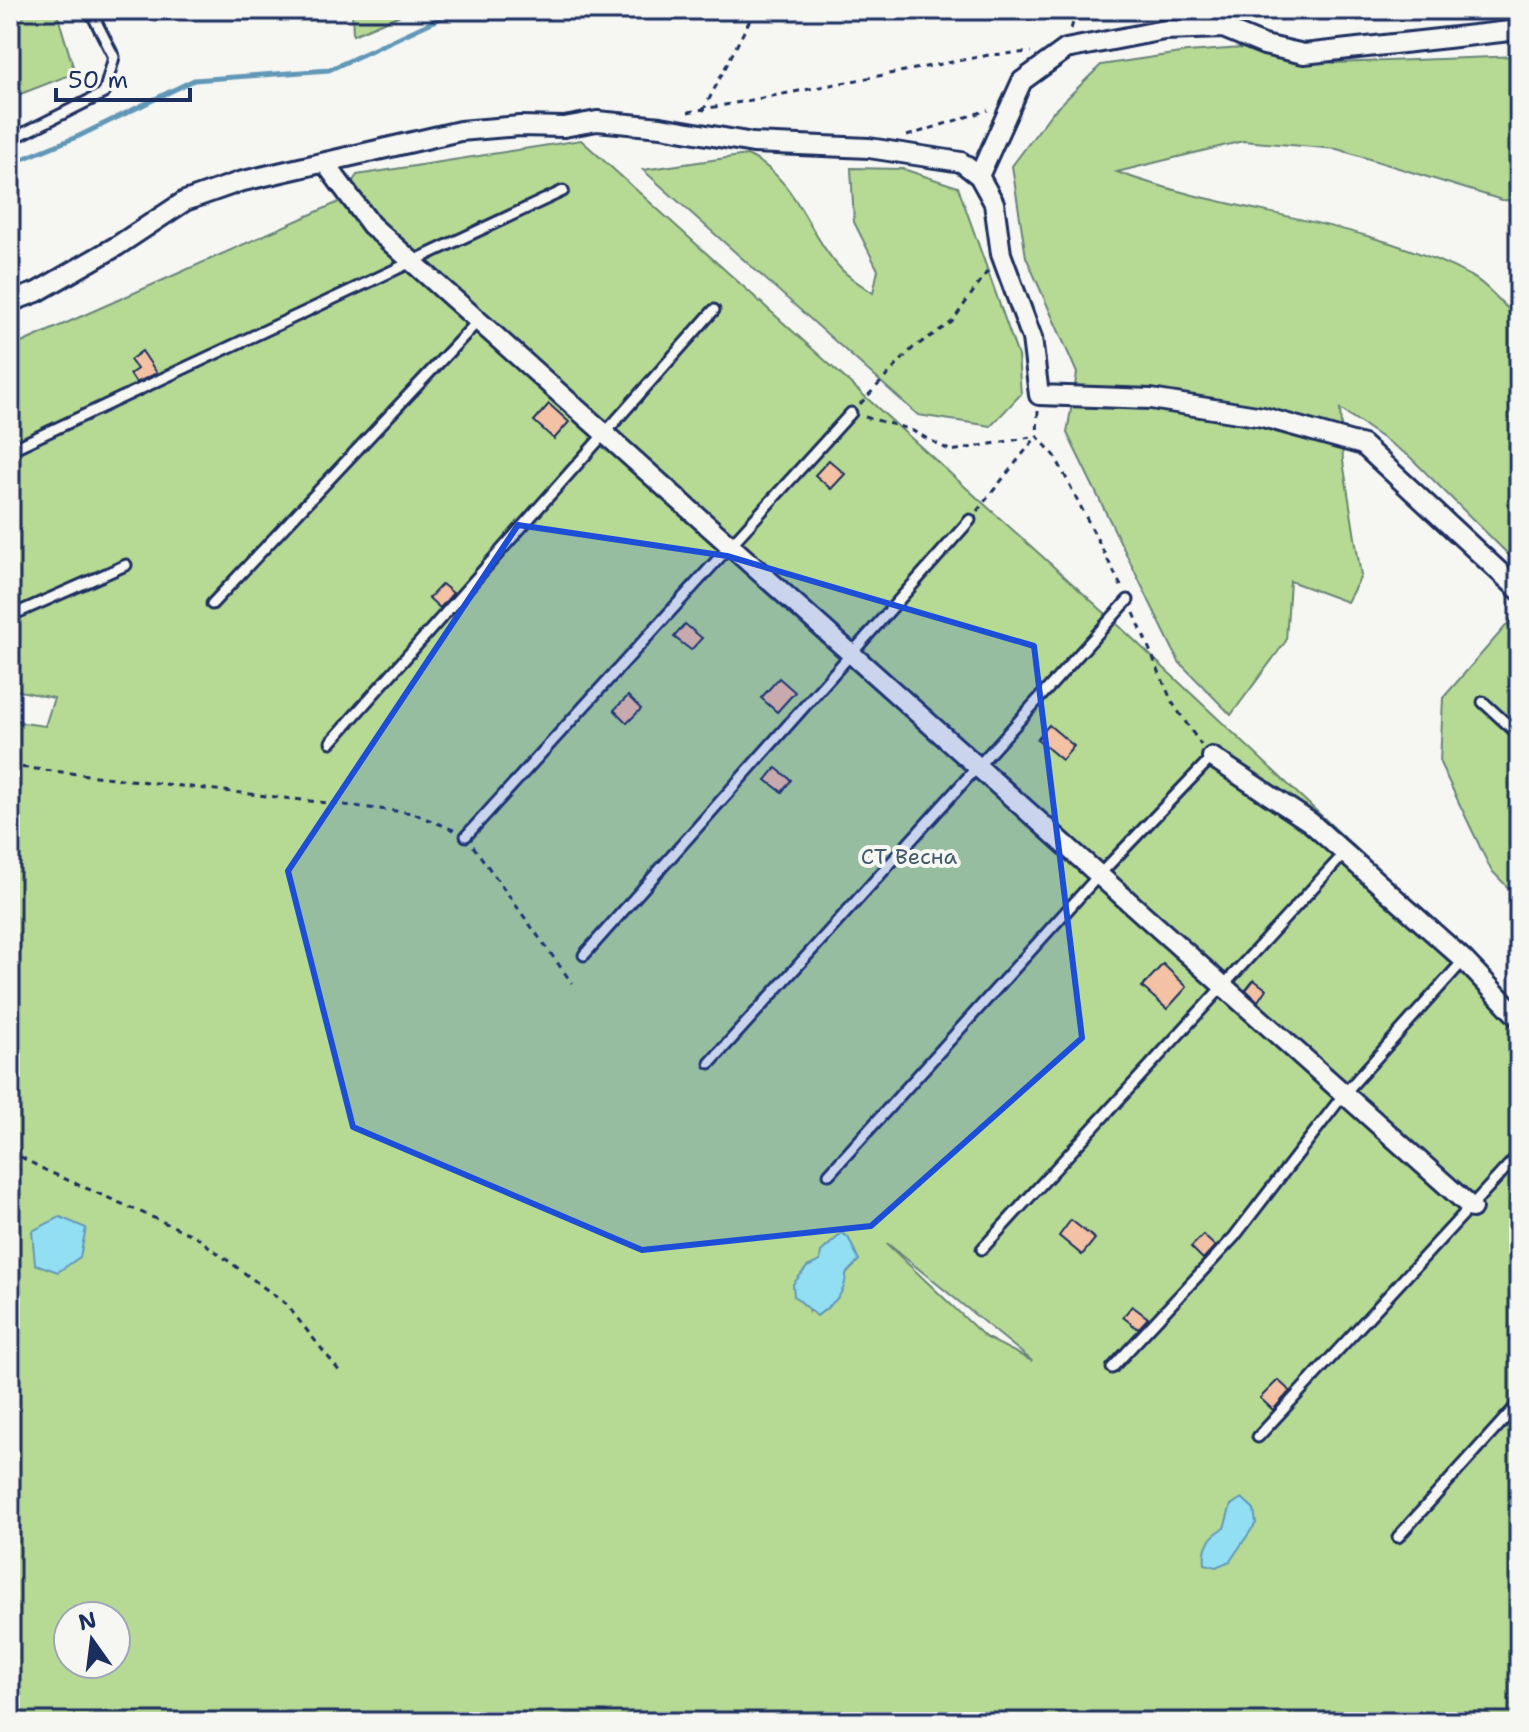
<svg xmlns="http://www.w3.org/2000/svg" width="1529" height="1732" font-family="'Shantell Sans',sans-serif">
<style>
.green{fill:#b6d993;stroke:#688478;stroke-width:2;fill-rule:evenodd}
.water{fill:#92def2;stroke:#6298b7;stroke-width:2}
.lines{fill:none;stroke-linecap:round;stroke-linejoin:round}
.stream{stroke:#6298b7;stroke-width:5}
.building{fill:#f3c1a4;stroke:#1b2f5e;stroke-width:2}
.service-casing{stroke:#1b2f5e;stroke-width:15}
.minor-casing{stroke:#1b2f5e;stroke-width:24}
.path{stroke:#1b2f5e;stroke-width:3;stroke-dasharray:6 6;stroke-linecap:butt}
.service{stroke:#f6f6f2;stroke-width:9}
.minor{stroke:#f6f6f2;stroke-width:18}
.marked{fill:#1d4ed8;fill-opacity:0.2;stroke:#1d4ed8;stroke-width:6;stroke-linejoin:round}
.labels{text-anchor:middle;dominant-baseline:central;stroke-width:8;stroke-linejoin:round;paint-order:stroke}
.park-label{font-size:22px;fill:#425a6b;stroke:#f6f6f2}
</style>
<rect width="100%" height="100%" fill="#f6f6f2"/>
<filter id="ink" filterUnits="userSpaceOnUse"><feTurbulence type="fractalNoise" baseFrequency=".0125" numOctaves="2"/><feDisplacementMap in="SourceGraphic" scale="16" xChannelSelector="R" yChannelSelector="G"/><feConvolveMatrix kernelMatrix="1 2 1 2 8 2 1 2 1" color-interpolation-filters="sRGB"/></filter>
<g filter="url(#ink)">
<path class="green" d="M10 10H56L75 73 10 98Z
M352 10H412L353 35Z
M1295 10H1372L1366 15 1326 18Z
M1242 48 1334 63 1519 56V201L1502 200 1337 149 1243 141 1117 172C1232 214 1358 218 1469 275 1487 284 1504 306 1519 320V565L1409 456 1340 409 1343 461 1361 576 1347 602 1290 581 1286 641 1231 715 1179 662 1067 433 1077 373 1026 257 1012 166 1051 114 1101 65 1187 52Z
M581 140 1117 624 1519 1001V1722H10V716L23 723 45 726 54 698 10 689V348L339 202 357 175ZM887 1244H888L1032 1361 985 1337ZM821 1261 854 1266 809 1312 807 1304 812 1267ZM68 1616H116V1664H68Z
M747 155C797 177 808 236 842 270 851 279 863 286 873 293L878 270 854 222 851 168 903 169 958 187 1018 356 1021 394 991 426 918 415 643 170Z
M1511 620 1519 622V899L1491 870 1440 763 1443 698Z"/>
<path class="water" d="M60 1217 86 1228 80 1257 58 1272 35 1264 32 1231Z
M842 1233 848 1237 859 1260 846 1274C846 1295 832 1304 817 1316L794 1296 793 1284 807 1267 820 1261 821 1252Z
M1242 1498 1254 1509 1256 1523 1230 1561 1216 1567 1205 1564C1203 1546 1209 1537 1224 1528L1231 1505Z"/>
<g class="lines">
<path class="stream" d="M10 164 79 136 194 80 329 70 458 10"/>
</g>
<path class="building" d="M142 351 157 373 136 383 130 374 137 369 130 360Z
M549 404 569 422 554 439 534 421Z
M829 460 845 474 831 489 815 475Z
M442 584 453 593 440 608 429 598Z
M685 624 702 638 691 650 674 637Z
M779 678 795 692 777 712 761 698Z
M628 696 641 709 627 723 614 710Z
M1049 725 1074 746 1062 760 1037 739Z
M776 768 791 780 782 792 766 780Z
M1163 964 1187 987 1167 1009 1142 987Z
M1254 980 1266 989 1258 1001 1246 990Z
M1071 1220 1095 1239 1082 1255 1059 1236Z
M1203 1235 1215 1246 1203 1259 1191 1247Z
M1132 1306 1148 1318 1138 1329 1123 1317Z
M1278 1380 1290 1391 1273 1410 1260 1398Z"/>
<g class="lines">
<g class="service-casing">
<path id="service" d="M10 140 104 93 114 57 90 10
M10 450 563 191
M212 604 479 320
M10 616 126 565
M1483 702 1519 735
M331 742 714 310
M466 836 851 413
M1517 885 1519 888
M584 955 970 520
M710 1063 1128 600
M829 1174 1099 875 1212 757
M982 1249 1343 855
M1112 1368 1234 1237 1344 1094 1464 960
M1258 1437 1519 1154
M1398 1537 1519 1403"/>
</g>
<g class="minor-casing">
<path id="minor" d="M325 163 371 225 1472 1208
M979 176 1022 81 1066 49 1164 30 1223 28 1264 45 1304 54 1519 30
M10 302 37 292 117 246 185 201 239 182 460 131 520 126 564 127 597 121 661 127 753 143 869 148 961 162 979 176 994 203 1001 254 1032 338 1039 395 1151 399 1263 417 1363 445 1519 590
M1212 757 1310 822 1464 960 1519 1018"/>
</g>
<path class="path" d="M1071 29 1077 10
M703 111 755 10
M688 112 989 55 1031 52
M907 136 988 110
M860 404 913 348 952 322 989 269
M1038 411 1037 436 1055 456 1122 588
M865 417 909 429 951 451 1037 436
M977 511 1037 436
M1134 613 1172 702 1201 745
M10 766 413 813 456 831
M473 846 572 983
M10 1151 45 1170 195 1236 286 1304 340 1372"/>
<use href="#service" class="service"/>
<use href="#minor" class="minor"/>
</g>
</g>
<path class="marked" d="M518 525 727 556 1034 646 1082 1038 871 1226 642 1250 353 1127 288 871Z"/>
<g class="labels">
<g class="park-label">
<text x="909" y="856">СТ Весна</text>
</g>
</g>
<rect width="1529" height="1732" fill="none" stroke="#f6f6f2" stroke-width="40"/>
<rect x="20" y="20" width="1489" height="1692" fill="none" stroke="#1b2f5e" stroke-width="3" filter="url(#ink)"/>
<g transform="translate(92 1640) rotate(346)"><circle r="38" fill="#f6f6f2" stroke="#9ea6b7" stroke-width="2"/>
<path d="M0-6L14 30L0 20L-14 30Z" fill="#1b2f5e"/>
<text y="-12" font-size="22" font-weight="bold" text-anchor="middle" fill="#1b2f5e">N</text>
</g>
<path d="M56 88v12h134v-12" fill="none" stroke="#1b2f5e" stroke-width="4"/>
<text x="68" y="88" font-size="24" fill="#1b2f5e" stroke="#f6f6f2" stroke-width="6" paint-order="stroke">50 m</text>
</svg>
